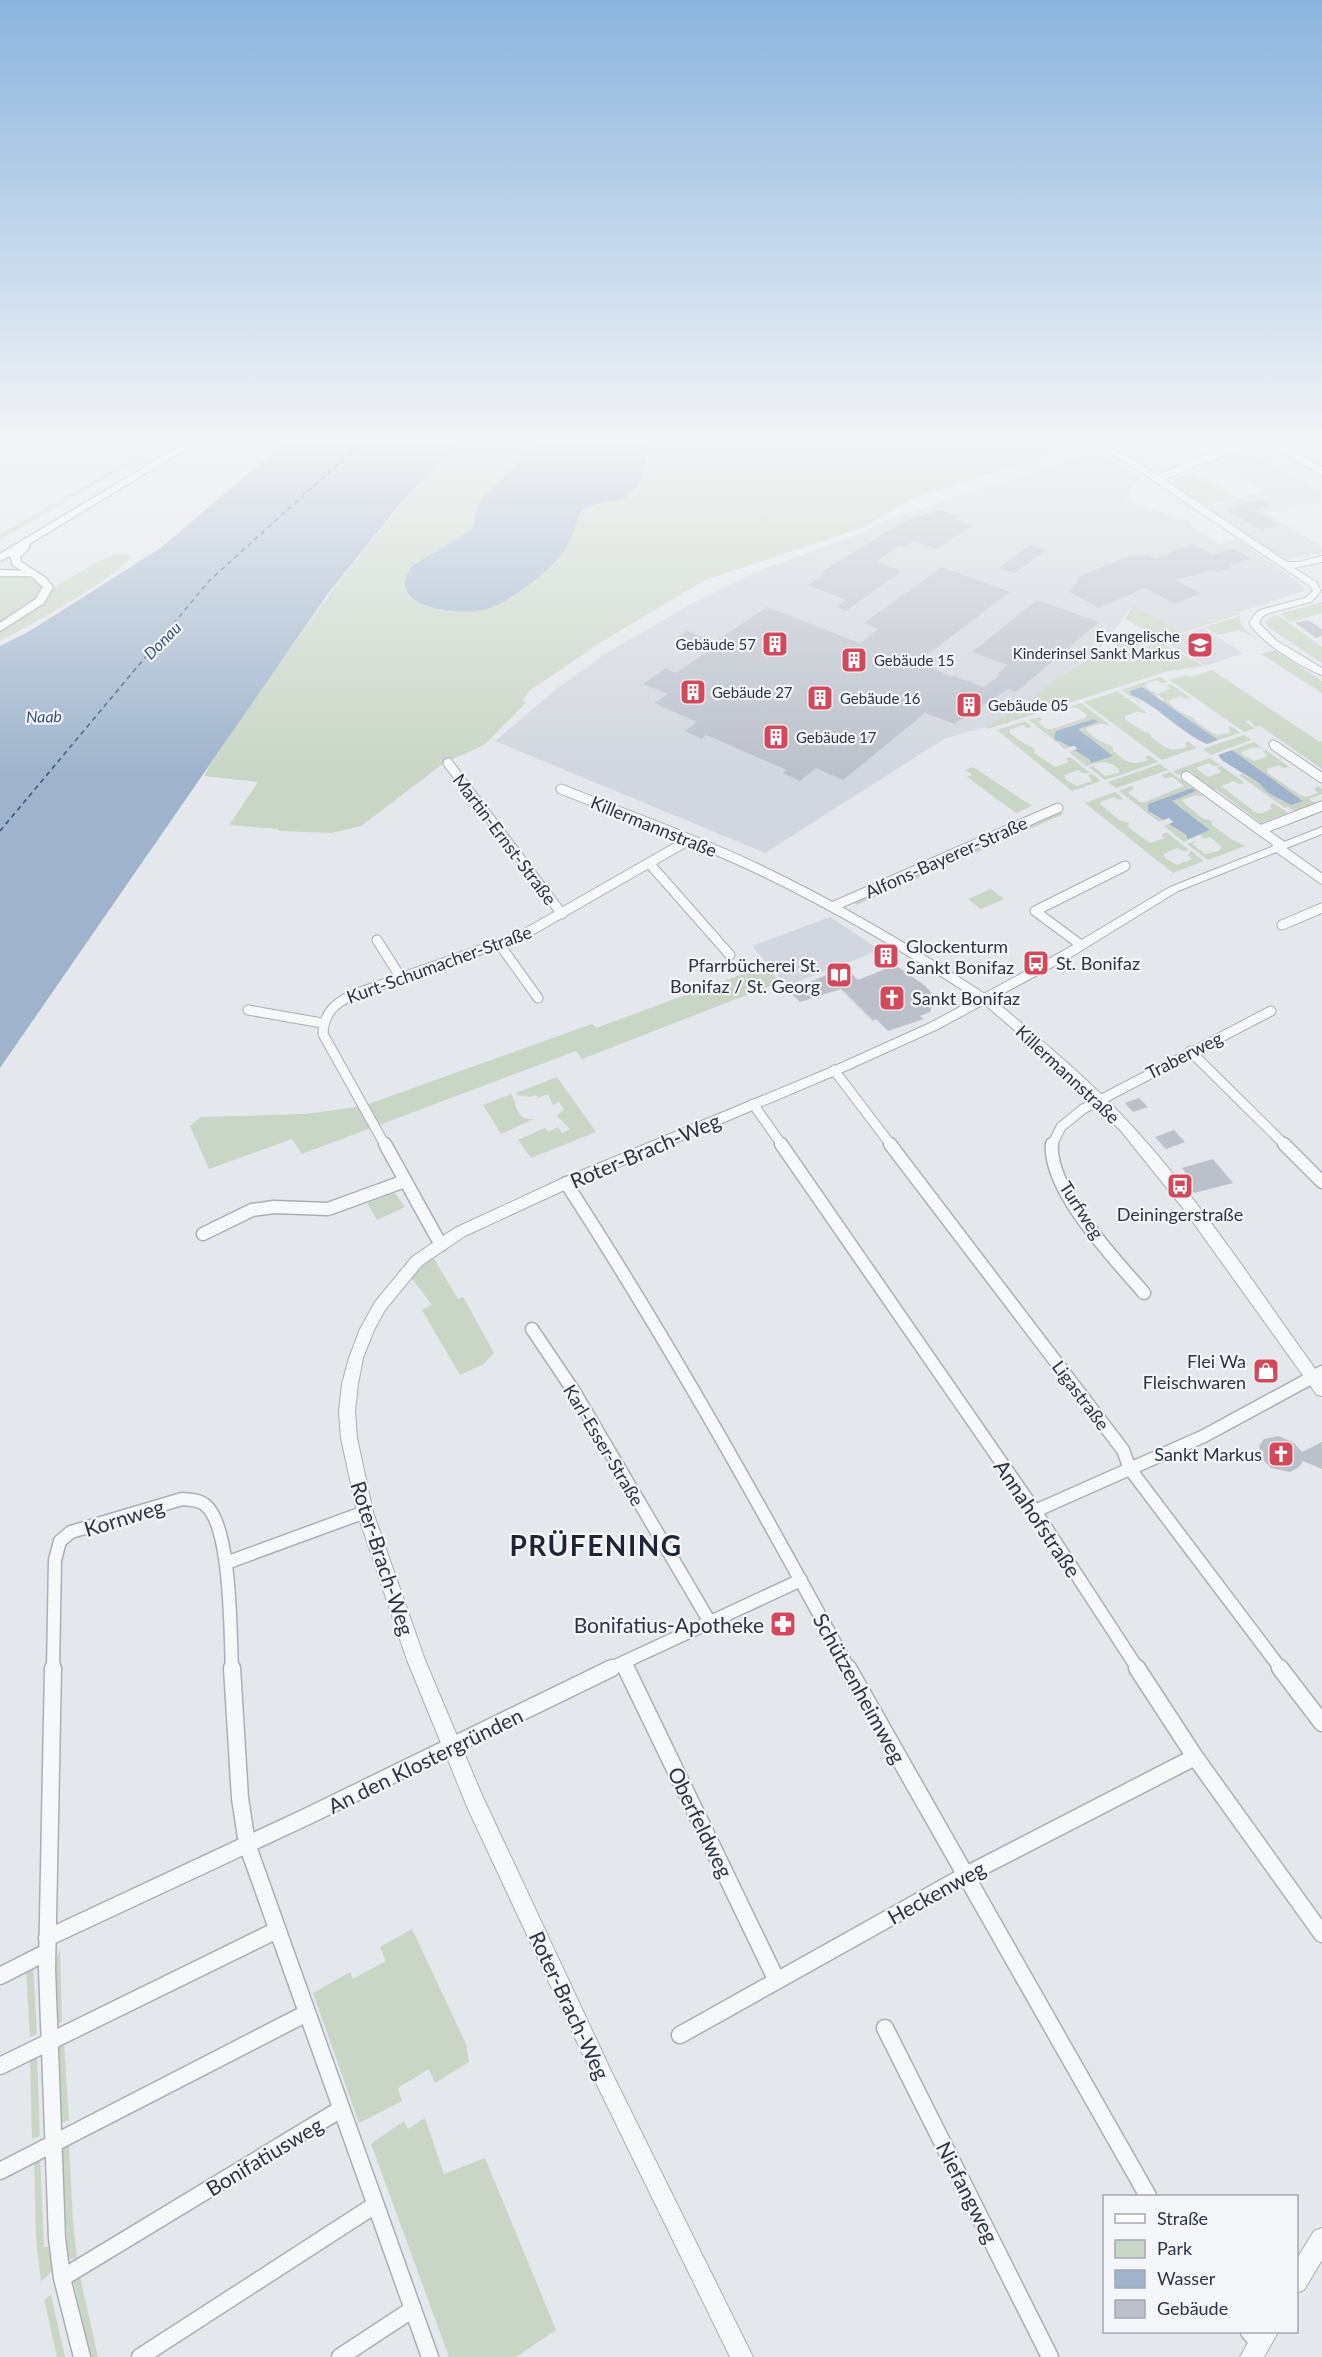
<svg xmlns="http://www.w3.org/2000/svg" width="1322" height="2357" font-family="Lato,sans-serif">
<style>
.built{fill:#d2d6de}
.green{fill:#c9d6c5}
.water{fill:#9fb4cc}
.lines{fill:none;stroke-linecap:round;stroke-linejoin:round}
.stream{stroke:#9fb4cc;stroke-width:2}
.ferry{stroke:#34527a;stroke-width:1.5;stroke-dasharray:5 4;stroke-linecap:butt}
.building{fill:#bbc0ca}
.minor-far3-casing{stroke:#a9aeb7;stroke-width:9}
.minor-far2-casing{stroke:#a9aeb7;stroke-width:11}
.minor-far1-casing{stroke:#a9aeb7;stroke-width:15}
.minor-casing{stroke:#a9aeb7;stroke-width:19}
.tertiary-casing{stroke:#a9aeb7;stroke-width:2}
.secondary-casing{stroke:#a9aeb7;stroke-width:3}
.minor-far3{stroke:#f7f8fa;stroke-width:7}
.minor-far2{stroke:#f7f8fa;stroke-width:9}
.minor-far1{stroke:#f7f8fa;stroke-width:12}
.minor{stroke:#f7f8fa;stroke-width:16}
.tertiary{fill:#f7f8fa;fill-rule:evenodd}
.secondary{fill:#fff;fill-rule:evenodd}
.labels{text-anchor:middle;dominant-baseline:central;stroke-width:4.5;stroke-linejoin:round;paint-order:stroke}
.far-poi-label{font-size:15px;fill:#2b3445;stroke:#f4f6f9;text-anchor:start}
.far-water-label{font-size:16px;font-style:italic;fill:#34527a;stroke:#f4f6f9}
.street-label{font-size:18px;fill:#2b3445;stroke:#f4f6f9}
.poi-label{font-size:18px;fill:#2b3445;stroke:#f4f6f9;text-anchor:start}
.near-street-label{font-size:21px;fill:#2b3445;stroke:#f4f6f9}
.near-poi-label{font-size:21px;fill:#2b3445;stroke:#f4f6f9;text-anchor:end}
.near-district-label{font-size:28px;font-weight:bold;letter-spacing:1.5px;fill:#1d2536;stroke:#f4f6f9}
</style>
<rect width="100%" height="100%" fill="#e4e7ec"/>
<path class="built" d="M1096 452 1142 478 1132 486 1126 501 1189 521 1191 527 1220 544 1237 539 1303 586 1305 591 1179 631 1133 605 1096 654 1052 681 1031 700 985 727 944 739 765 853 495 741 554 691 602 656 689 605 755 572 863 533 885 521Z
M1247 452 1322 491V501L1267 513 1322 547V552L1285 560 1205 507 1265 491 1214 461Z
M1203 628 1243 653 1206 666 1163 641Z
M830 917 880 950 787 986 752 946Z"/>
<path class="green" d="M160 443H166L0 540V534Z
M459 443H1079L1080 444 912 499 864 527 705 580 598 644 529 691 523 700 526 703 484 745 444 763 361 826 331 833 280 831 277 829 229 825 258 782 204 776 214 759C289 649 364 538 459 443Z
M1186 471 1233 494 1236 498 1203 506 1171 484Z
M116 554 131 555C124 574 23 630 0 641V630L40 607 54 587 97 562Z
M0 574 26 576 40 584 41 589 32 603 0 624Z
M1322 602V613L1291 622 1280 614Z
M1133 605 1179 631 1240 612V614L1125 651 1112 642 1146 631 1125 619Z
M1278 615 1322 647V663L1268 627 1265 623 1271 617Z
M1240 616C1238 628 1250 634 1259 640L1240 630 1218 635 1205 627Z
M1160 642 1204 666 1168 671 988 729 985 727 1031 700 1052 681 1089 659 1102 660Z
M1274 650 1322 681V693L1261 654Z
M1212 670 1320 742 1322 741V769L1260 726 1256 727 1249 720 1245 722 1255 728 1244 732 1170 680 1186 675 1191 678 1190 677Z
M1160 677 1168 682 1161 683 1157 680 1145 684 1147 688 1158 694 1170 689 1167 685 1170 684 1191 698 1185 699 1181 696 1168 701C1170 707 1185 715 1192 717 1196 721 1198 723 1205 728 1216 735 1215 737 1231 732L1228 727 1231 726 1240 733 1218 740 1162 701 1164 699 1158 695 1155 696 1142 687 1131 695 1141 702 1140 703 1121 690Z
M1118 691 1125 697 1122 698H1127L1147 713H1142L1138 711 1125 716V719L1142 731 1151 734V737C1164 747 1170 753 1187 747L1185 743 1188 741 1197 748 1162 760 1084 702Z
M1081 703 1110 725 1100 724 1086 728C1089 736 1104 743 1113 747V751C1126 761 1130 767 1148 760L1145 757 1149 755 1158 762 1105 780 1089 767 1096 765 1094 767 1105 776 1118 773 1120 770C1108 760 1101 761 1086 766L1069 752 1074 750 1089 759V762L1113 756 1078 729 1098 721 1056 731 1058 742 1070 747 1065 749 1029 720 1040 717 1042 720 1038 722 1047 729H1052L1085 718 1087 715 1077 708 1070 707Z
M1025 721 1032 727 1027 728 1023 725 1009 730 1010 733C1019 741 1025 744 1035 749L1034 753 1055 767 1069 762 1066 759 1070 757 1090 773H1083L1078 770 1064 775 1066 780 1077 786 1092 781 1088 775 1092 774 1101 781 1072 791 997 730Z
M1244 735 1251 740 1211 755 1203 749Z
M1254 742 1263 749 1254 747 1241 752 1243 755 1254 761 1267 757 1263 751 1266 750 1289 767 1283 768 1279 765 1267 769 1268 773 1300 795 1306 797 1318 793 1314 789 1318 786 1322 789V794L1309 799 1315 803 1294 811 1288 807 1285 808 1239 775 1242 774 1259 783 1268 793 1283 801 1302 800 1232 750Z
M1210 758 1220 765 1213 766 1209 763 1196 768 1208 777 1221 772 1217 767 1221 766 1245 783 1239 784 1234 781 1221 786 1255 812 1260 814 1272 809 1270 806 1273 803 1288 813 1261 823 1216 789 1211 791 1192 777 1196 776 1189 770 1177 775 1173 771Z
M1160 764 1168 770 1116 788 1108 782Z
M973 767 1032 806 1016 813 967 777 972 775 965 770Z
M1170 772 1192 788 1148 804 1151 814 1163 820 1159 822 1119 791 1131 786 1134 788 1128 793 1140 802H1145L1184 786 1173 777 1165 778 1161 775Z
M1196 791 1205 798 1196 795 1182 800 1184 803 1202 818 1212 821V825L1231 839 1245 846 1208 860 1187 844 1195 841 1196 842 1192 844 1205 854 1219 851 1222 847 1210 837 1204 839 1200 835 1184 842 1164 826 1169 824 1185 834V837L1210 830 1171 800Z
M1115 792 1124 799 1119 800 1114 797 1100 802 1101 805 1119 820 1129 823 1128 827 1150 843 1165 838 1161 835 1166 832 1189 850 1182 851 1178 848 1163 854 1165 858 1177 865 1192 859 1188 855 1191 851 1204 861 1173 873 1085 803Z
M1058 810 1064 814 857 905 851 900Z
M991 889 1004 899 981 909 968 899Z
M765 966 780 982 582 1059 576 1051 302 1154 292 1139 209 1169 190 1126 201 1117 306 1114 363 1106 592 1024 596 1028Z
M557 1077 596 1132 531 1158 518 1140 545 1128 548 1132 558 1127 562 1133 570 1129 557 1116 564 1109 559 1102 553 1105 548 1094 538 1098 536 1095 529 1097 517 1095 516 1093Z
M511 1094C518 1107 515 1120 534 1119L501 1134 483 1105Z
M395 1193 405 1207 377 1220 367 1203Z
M433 1257 458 1299 463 1297 494 1353 484 1364 460 1375 422 1310 432 1305 410 1276Z
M412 1929 466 2044 469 2062 435 2083 429 2069 398 2088 402 2101 359 2123 313 1993 350 1972 353 1979 386 1961 380 1947Z
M60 1949 62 2022 57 2024 54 1967Z
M33 1966 37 2034 30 2037 26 1969Z
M64 2042 69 2120 62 2123 56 2045Z
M37 2054 40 2136 32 2139 30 2057Z
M425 2118 444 2174 485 2158 556 2330 516 2357H449L371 2144 404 2121 408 2129Z
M69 2143 73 2222 77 2258 68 2259 62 2146Z
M40 2158 44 2247H49L53 2270 41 2282 36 2237 34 2160Z
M80 2277 98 2357H91L73 2280Z
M51 2295 65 2357H57L44 2299Z"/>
<path class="water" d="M284 443H459L400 504 327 595 0 1068V646L28 632 162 547Z
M537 443H647L648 448C644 469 640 496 615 501 603 502 592 504 582 510 577 519 575 530 570 540 558 565 527 588 503 602 495 606 486 610 477 611 451 614 384 607 412 566L473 529 478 504Z
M1142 687 1218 740 1207 744C1178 731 1160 707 1131 695L1130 691Z
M1094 719 1098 722 1078 729 1113 756 1091 763 1089 759 1074 750 1078 749 1074 746 1070 747 1054 739 1056 731Z
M1232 750 1303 801 1291 805 1268 793 1259 783 1223 761 1218 755Z
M1192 788 1196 791 1172 801 1210 830 1188 839 1185 834 1169 824 1173 822 1169 818 1163 820 1148 811V804Z"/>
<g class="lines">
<path class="stream" d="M0 446 5 443"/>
<path class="ferry" d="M0 831 209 581 361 443"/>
</g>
<path class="building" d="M1261 499 1271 505 1254 510 1279 525 1261 530 1225 509Z
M939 510 958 516 954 519 973 525 937 549 914 541 905 547 900 545 876 562 902 571 846 611 836 607 846 600 808 585 826 573 822 572 886 532 908 520Z
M1192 544 1212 554 1234 549 1251 559 1229 565 1233 568 1217 572 1214 570 1175 580 1201 593 1175 604 1145 588 1099 608 1068 591 1076 587 1073 586 1078 583 1075 582 1080 580 1076 578 1132 555 1135 557 1148 555 1155 559Z
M1030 545 1046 550 1015 573 999 568Z
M942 567 1010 592 918 662 952 677 954 676 984 687 1000 675 997 674 1008 665 972 652 1037 600 1099 622 1016 692 1008 689 954 724 925 713 843 780 816 768 800 781 783 773 787 770 706 735 702 739 685 731 697 722 654 703 668 694 643 684 666 668 676 673 708 651 676 638 687 631 715 642 767 607 860 643 878 629 864 623Z
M1308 620 1322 629V636L1316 638 1295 623Z
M895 965 924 985 932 993 929 995 934 1000 930 1012 920 1016 924 1019 888 1031 876 1019 873 1021 841 989 800 1002 789 991 845 967 858 980Z
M1139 1098 1148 1107 1133 1112 1125 1103Z
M1174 1130 1185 1142 1166 1149 1155 1137Z
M1213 1159 1233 1183 1194 1193 1184 1180 1189 1177 1182 1168Z
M1278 1436 1293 1442 1302 1452 1322 1442V1469L1303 1461 1299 1467 1290 1472 1271 1468 1262 1459 1259 1446 1264 1439Z"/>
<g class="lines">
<g class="minor-far3-casing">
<path id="minor-far3" d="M1272 443 1322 471
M1158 479 1191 464 1250 443
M1273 744 1277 747"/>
</g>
<g class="minor-far2-casing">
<path id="minor-far2" d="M1275 746 1322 778
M448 763 562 914
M1186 776 1260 830
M561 789C626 815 693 838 756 868 836 906 912 951 986 1000
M1281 845 1260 830 1322 806
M1277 847 1322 879
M649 863 730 955
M834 906 1058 808
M1282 925 1322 908
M377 940 401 978
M500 945 538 998
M1081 945 1035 911 1125 866
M248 1010 322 1023
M1190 1051 1285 1145
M834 1070 891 1145
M753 1104 782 1145
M385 1145 323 1034C324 1013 334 1004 352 995L523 935 689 840
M1052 1145 1061 1127 1083 1109 1271 1011"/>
</g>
<g class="minor-far1-casing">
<path id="minor-far1" d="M385 1144 441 1245
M781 1144 1035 1511 1138 1669
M890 1144 1123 1450 1130 1469 1281 1669
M1052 1144C1048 1190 1115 1259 1144 1293
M1284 1144 1322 1182
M566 1183C668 1340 760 1505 849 1669
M203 1234 252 1210 274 1207 328 1209 405 1181
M532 1329 575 1393 711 1624
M1035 1511 1204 1436 1322 1372
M226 1563 365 1512
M624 1663 627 1669
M53 1669 55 1560 60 1541 71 1532 182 1499C190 1500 197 1499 204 1504 232 1523 230 1635 232 1669
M609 1669 801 1580"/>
</g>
<g class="minor-casing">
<path id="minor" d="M53 1668 47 1969 57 2238 62 2278 82 2357
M232 1668 240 1798 247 1844 430 2357
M626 1668 777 1981
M848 1668 1148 2196
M1137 1668 1195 1757 1322 1934
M1280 1668 1322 1723
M47 1938 306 1817 612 1668
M0 1976 47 1952
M885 2028 1050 2357
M680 2035 966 1875 1195 1757
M0 2066 277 1930
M0 2171 307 2013
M62 2278 341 2109
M1249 2332 1260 2344
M140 2357 375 2205
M340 2357 413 2309"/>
</g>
<g class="tertiary-casing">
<path id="tertiary" d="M1103 443 1151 471 1287 562H1299L1322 556V562L1294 568 1316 582 1321 591 1311 602 1269 613 1263 616 1259 623 1277 641 1322 668V675C1300 667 1262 643 1249 623L1257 612 1263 609 1305 598 1313 591 1310 586 1145 475 1095 444Z
M1322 827V834L1178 891 1071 957 993 999C1040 1039 1089 1079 1130 1124 1202 1202 1260 1293 1322 1378V1396L1317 1395 1182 1207 1121 1131 1059 1068 984 1004 938 1029 845 1071 571 1187 465 1236 422 1265 385 1310 374 1330 363 1358 358 1384 355 1411 357 1438 373 1512 425 1660 482 1795 612 2073 753 2357H730L598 2087 468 1809 407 1660 357 1512 341 1438 339 1411 342 1384 349 1358 360 1329 375 1302 412 1257 455 1228 561 1179 837 1065 930 1023 1063 951 1170 887Z
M1322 2228V2260L1304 2290 1296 2293V2260L1314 2231Z
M1254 2332H1278L1264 2357H1240Z"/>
</g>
<g class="secondary-casing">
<path id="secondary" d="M185 443H195L29 544V548L20 557 21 562 46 578 53 587 44 603 0 631V623L36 599 43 587 31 576H0V570L22 571 13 565 10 556 0 561V554Z"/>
</g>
<use href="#minor-far3" class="minor-far3"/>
<use href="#minor-far2" class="minor-far2"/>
<use href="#minor-far1" class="minor-far1"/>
<use href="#minor" class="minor"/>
<use href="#tertiary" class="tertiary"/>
<use href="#secondary" class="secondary"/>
</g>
<linearGradient id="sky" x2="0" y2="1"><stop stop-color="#8bb4dd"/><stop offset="0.57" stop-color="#f3f4f6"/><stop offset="1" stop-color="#f3f4f6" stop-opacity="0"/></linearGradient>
<rect width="1322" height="773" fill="url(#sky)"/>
<defs>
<g id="building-square" transform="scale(1.35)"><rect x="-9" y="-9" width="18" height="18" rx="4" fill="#d1495b" stroke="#f4f6f9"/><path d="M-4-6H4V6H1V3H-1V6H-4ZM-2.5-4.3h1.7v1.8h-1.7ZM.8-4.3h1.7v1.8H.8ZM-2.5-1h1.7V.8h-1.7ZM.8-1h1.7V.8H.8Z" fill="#fff"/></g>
<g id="school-square" transform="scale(1.35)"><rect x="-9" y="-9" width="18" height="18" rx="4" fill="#d1495b" stroke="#f4f6f9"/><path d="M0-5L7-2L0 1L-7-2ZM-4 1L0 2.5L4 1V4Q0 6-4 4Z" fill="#fff"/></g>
<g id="bus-square" transform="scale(1.35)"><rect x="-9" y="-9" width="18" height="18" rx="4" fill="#d1495b" stroke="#f4f6f9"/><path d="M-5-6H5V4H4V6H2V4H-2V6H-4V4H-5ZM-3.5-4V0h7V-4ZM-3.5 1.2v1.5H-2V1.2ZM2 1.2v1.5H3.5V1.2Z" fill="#fff"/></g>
<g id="library-square" transform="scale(1.35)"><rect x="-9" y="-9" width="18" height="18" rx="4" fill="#d1495b" stroke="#f4f6f9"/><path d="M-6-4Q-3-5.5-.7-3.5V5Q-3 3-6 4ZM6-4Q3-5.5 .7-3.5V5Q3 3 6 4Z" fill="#fff"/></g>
<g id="church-square" transform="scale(1.35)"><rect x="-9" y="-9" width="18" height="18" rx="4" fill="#d1495b" stroke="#f4f6f9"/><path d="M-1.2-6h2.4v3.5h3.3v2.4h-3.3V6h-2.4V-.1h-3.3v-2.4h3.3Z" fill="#fff"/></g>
<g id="shop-square" transform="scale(1.35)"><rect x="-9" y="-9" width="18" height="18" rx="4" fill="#d1495b" stroke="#f4f6f9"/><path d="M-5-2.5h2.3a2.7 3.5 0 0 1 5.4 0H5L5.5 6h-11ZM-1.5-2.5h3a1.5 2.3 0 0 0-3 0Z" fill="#fff"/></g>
<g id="pharmacy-square" transform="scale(1.35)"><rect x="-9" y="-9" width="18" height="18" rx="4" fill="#d1495b" stroke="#f4f6f9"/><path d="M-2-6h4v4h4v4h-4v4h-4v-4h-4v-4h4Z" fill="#fff"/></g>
</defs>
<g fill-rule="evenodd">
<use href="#building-square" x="775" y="644"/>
<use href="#school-square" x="1200" y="645"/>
<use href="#building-square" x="854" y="660"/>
<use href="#building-square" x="693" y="692"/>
<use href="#building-square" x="820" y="698"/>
<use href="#building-square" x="969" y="705"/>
<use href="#building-square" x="776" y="737"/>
<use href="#building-square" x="886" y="956"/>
<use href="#bus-square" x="1036" y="963"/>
<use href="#library-square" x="839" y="975"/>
<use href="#church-square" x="892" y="998"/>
<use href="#bus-square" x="1180" y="1186"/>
<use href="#shop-square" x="1266" y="1371"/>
<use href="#church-square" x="1281" y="1454"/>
<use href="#pharmacy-square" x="783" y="1624"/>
</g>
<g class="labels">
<g class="far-poi-label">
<text x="1180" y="636" text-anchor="end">Evangelische<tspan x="1180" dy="17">Kinderinsel Sankt Markus</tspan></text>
<text x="756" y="644" text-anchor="end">Gebäude 57</text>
<text x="874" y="660">Gebäude 15</text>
<text x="712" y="692">Gebäude 27</text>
<text x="840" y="698">Gebäude 16</text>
<text x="988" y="705">Gebäude 05</text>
<text x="796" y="737">Gebäude 17</text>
</g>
<g class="far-water-label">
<text transform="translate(162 640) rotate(-45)">Donau</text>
<text transform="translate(44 716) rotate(-1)">Naab</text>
</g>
<g class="street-label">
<text transform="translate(654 826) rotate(22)">Killermannstraße</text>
<text transform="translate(505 839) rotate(53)">Martin-Ernst-Straße</text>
<text transform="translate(946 857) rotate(-24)">Alfons-Bayerer-Straße</text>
<text transform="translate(439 964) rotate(-20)">Kurt-Schumacher-Straße</text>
<text transform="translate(1184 1055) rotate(-27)">Traberweg</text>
<text transform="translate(1068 1074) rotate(43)">Killermannstraße</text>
<text transform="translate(1082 1210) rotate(57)">Turfweg</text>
<text transform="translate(1081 1395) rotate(53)">Ligastraße</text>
<text transform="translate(604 1445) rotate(59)">Karl-Esser-Straße</text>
</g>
<g class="poi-label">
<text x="906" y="946">Glockenturm<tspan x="906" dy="21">Sankt Bonifaz</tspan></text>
<text x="1056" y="963">St. Bonifaz</text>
<text x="820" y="965" text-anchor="end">Pfarrbücherei St.<tspan x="820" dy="21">Bonifaz / St. Georg</tspan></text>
<text x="912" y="998">Sankt Bonifaz</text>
<text x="1180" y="1214" text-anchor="middle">Deiningerstraße</text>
<text x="1246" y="1361" text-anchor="end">Flei Wa<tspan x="1246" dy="21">Fleischwaren</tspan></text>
<text x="1262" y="1454" text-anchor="end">Sankt Markus</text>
</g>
<g class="near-street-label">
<text transform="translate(645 1150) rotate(-23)">Roter-Brach-Weg</text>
<text transform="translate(124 1517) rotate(-17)">Kornweg</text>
<text transform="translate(1038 1518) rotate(56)">Annahofstraße</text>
<text transform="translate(383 1558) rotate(72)">Roter-Brach-Weg</text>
<text transform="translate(860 1688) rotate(61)">Schützenheimweg</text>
<text transform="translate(425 1760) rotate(-26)">An den Klostergründen</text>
<text transform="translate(701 1822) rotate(64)">Oberfeldweg</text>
<text transform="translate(936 1892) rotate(-29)">Heckenweg</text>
<text transform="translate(570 2005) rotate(65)">Roter-Brach-Weg</text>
<text transform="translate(264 2156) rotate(-31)">Bonifatiusweg</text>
<text transform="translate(968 2192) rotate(63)">Niefangweg</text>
</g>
<g class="near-poi-label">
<text x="764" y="1624">Bonifatius-Apotheke</text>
</g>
<g class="near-district-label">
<text x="596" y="1545">PRÜFENING</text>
</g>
</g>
<rect x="1103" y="2195" width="195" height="138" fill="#f4f6f9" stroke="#a4a8b1" stroke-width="1.5"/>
<rect x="1115" y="2214" width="30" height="9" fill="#ffffff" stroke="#a4a8b1" stroke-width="1.5"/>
<text x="1157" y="2225" font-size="18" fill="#2b3445">Straße</text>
<rect x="1115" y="2240" width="30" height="18" fill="#c9d6c5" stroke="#a4a8b1" stroke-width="1.5"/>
<text x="1157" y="2255" font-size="18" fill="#2b3445">Park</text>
<rect x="1115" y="2270" width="30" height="18" fill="#9fb4cc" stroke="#a4a8b1" stroke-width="1.5"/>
<text x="1157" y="2285" font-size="18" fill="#2b3445">Wasser</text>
<rect x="1115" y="2300" width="30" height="18" fill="#bbc0ca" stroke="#a4a8b1" stroke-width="1.5"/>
<text x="1157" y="2315" font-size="18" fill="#2b3445">Gebäude</text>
</svg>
